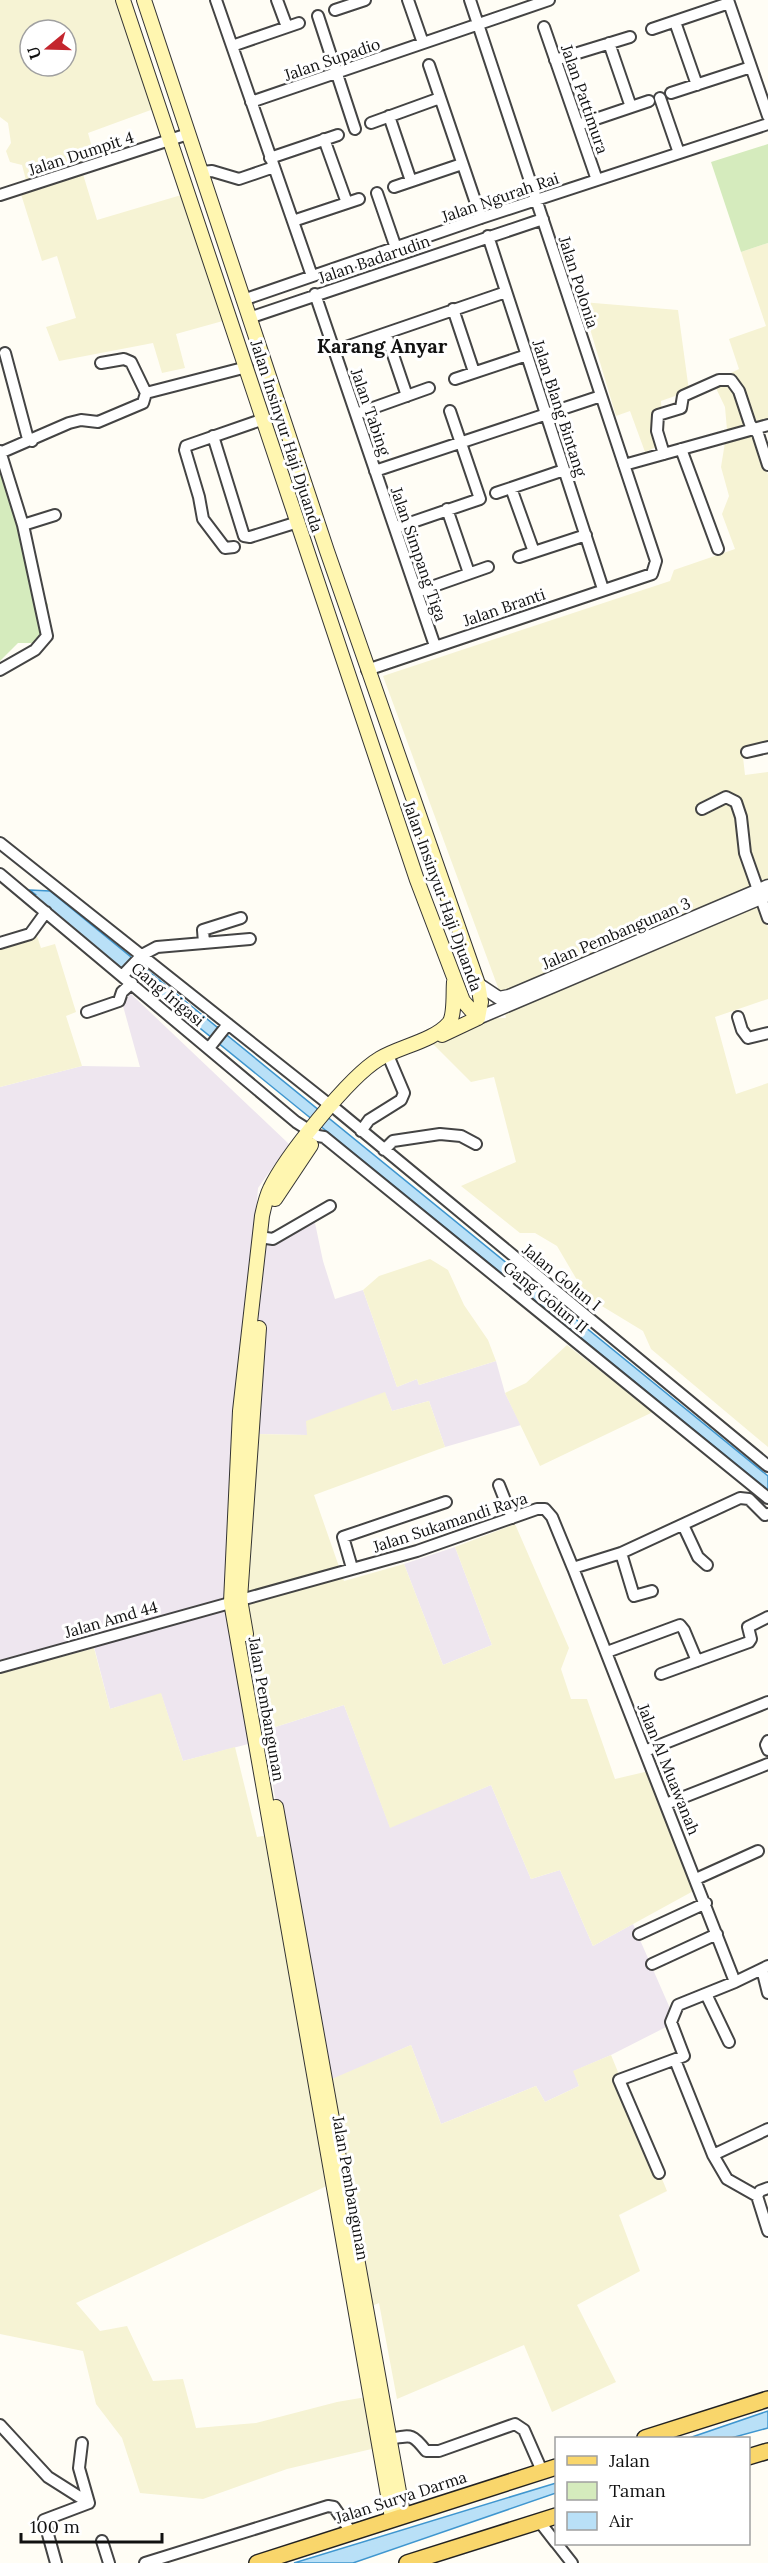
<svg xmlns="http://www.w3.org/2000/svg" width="768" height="2563" font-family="Lora,serif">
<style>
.industrial{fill:#eee6ef}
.farmland{fill:#f6f3d4;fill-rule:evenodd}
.green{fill:#d5ebbd}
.water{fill:#b9e0f7;stroke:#3f96cf;stroke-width:1.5}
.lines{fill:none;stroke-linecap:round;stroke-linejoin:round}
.river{stroke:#b9e0f7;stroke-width:16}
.minor-casing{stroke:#444;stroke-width:14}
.tertiary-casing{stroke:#444;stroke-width:15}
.secondary-casing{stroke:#333;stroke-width:16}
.primary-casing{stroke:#222;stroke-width:18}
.minor{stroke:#fff;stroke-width:10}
.tertiary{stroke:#fff;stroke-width:12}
.secondary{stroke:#fff6b0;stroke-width:14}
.primary{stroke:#f9d66b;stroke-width:15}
.labels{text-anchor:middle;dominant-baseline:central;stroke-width:6;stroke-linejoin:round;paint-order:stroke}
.street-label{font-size:16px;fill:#111;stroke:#fff}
.quarter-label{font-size:20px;font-weight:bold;fill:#111;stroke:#fff}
</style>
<rect width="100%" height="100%" fill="#fffdf5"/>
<path class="industrial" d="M130 993 289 1144 258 1188 226 1600 252 1743 183 1761 161 1694 110 1709 91 1635 0 1660V1087L82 1066 140 1067 123 1006Z
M315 1223 323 1261 335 1299 363 1290 397 1387 417 1379 419 1385 496 1361 505 1393 521 1425 445 1447 429 1401 392 1411 385 1393 307 1435 251 1434 264 1238Z
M455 1547 492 1645 443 1665 404 1564Z
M344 1705 390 1827 491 1785 531 1879 560 1870 593 1946 633 1924 676 2022 611 2055 574 2071 579 2086 545 2102 536 2086 441 2124 411 2045 327 2082 263 1731Z"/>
<path class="farmland" d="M0 0H123L159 107 88 133 97 165 82 171 97 220 188 193 230 319 176 334 185 368 162 373 153 343 59 361 46 327 76 318 57 256 42 261 20 191 27 184 22 165 10 162 6 151 11 143 8 123 0 117ZM30 30H66V66H30Z
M768 243V422L755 432 768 475V741L742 748 745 775 768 772V883L756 888 768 928V999L715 1017 736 1094 768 1083V1447L651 1349 643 1331 587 1297 557 1246 535 1233H520L461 1186 516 1162 494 1077 471 1082 429 1040 478 1018H506L503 1001 383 676 670 581 674 570 735 549 722 514 729 496 721 467 727 430 725 407 713 382 739 369 729 339 766 326 741 252Z
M582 302 678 310 689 391 661 401 663 444 645 452 630 411 616 416Z
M36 933 41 948 55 944 76 1012 66 1016 82 1066 0 1087V947Z
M430 1259 448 1270 464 1305 488 1340 496 1361 419 1385 417 1379 397 1387 363 1290 379 1276Z
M567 1345 653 1412 540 1466 505 1393 526 1383Z
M385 1392 392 1411 429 1401 445 1447 314 1495 344 1581 404 1564 443 1665 492 1645 455 1547 515 1524 569 1648 561 1669 571 1699H587L615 1779 649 1771 697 1889 593 1946 560 1870 531 1879 491 1785 390 1828 344 1705 263 1731 240 1599 251 1434 307 1435 306 1421Z
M94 1648 110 1709 161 1693 183 1761 235 1747 257 1837 281 1833 327 2081 411 2045 441 2124 536 2086 545 2102 579 2086 573 2071 611 2055 667 2191 619 2215 640 2271 577 2305 616 2382 552 2412 524 2345 397 2399 379 2303 357 2312 333 2183 76 2303 100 2331 127 2326 153 2381 183 2379 196 2428 256 2423 337 2402 372 2396 380 2447 287 2469 203 2499 140 2493 122 2438 96 2404 83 2351 0 2334V1674Z"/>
<path class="green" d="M768 144V243L741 252 711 162Z
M0 470 24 537 38 596 48 604V643H18L0 661Z"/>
<path class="water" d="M30 890 50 891 768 1476V1490Z
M768 2411V2428L731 2438H689Z
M556 2483V2493L353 2563H294Z"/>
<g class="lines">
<path class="river" d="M40 902 133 971"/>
<g class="minor-casing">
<path id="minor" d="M216 0 312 276
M277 0 287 27
M408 0 423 43
M728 0 768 116
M335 10 365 0
M318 16 355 129
M675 22 697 85
M544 27 597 180
M652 29 729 3
M609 43 631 107
M232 46 299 23
M555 60 630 37
M429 65 481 218
M671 93 751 67
M660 98 679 153
M251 102 549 0
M389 116 411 181
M371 123 440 98
M578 125 649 101
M324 139 347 203
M270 158 338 135
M201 172 212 171 239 179 274 167
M394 187 462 164
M377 193 396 248
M0 195 188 134
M293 221 359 199
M488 236 603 589
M315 294 435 646
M243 300 481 218 768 124
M453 309 474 372
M249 318 543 219
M386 334 407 396
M334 351 506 292
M5 353 28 439 32 441
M455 379 527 355
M146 393 247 367
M356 414 429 388
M213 436 244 536 250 537 298 522
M681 449 718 549
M0 451 23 525 47 636 35 650 0 670
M0 453 69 423 81 420 98 422 143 403 146 393 131 362 124 359 101 363
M664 454 657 431 658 415 681 408 683 396 719 380H731L739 391 750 424 758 434 768 465
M624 465 768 425
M375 471 601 396
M511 488 534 552
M496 493 564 470
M447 509 469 573
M23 525 55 515
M395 528 480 499 450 411
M234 547 225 548 203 519 199 497 185 450 186 446 264 419
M519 557 586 535
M417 592 488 567
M367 670 652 574 656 561 470 0
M747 752 768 747
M702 809 726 797 736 802 741 817 745 853 768 918
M0 843 331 1106
M0 874 296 1122 318 1136 324 1137 768 1498
M0 943 30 934 46 912
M204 943 203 930 241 918
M123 975 142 955 157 947 250 939
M87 1012 119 1001 122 992 132 983
M738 1017 742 1030 748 1038 768 1033
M209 1048 228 1024
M337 1110 768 1466
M361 1131 369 1120 401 1100 404 1093 390 1060
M384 1150 393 1141 440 1134 461 1136 476 1144
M266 1238 273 1239 330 1206
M506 1284 523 1264
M499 1485 512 1518
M683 1525 698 1557 707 1565
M621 1553 634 1596 652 1591
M352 1568 343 1537 446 1502
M573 1568 735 1982
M607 1652 680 1625 684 1630 697 1661
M0 1667 417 1551 537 1509H545L552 1517 573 1568 621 1553 740 1498 749 1499 765 1515 768 1514
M661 1674 749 1642 751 1639 748 1627 768 1617
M768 1741 766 1745 768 1750
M645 1751 768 1702
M666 1804 768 1764
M696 1879 758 1851
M639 1934 706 1903
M652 1964 717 1934
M762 1969 768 1993
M706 1994 729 2042
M675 2060 713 2155 727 2179 757 2196 768 2231
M713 2155 768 2129
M659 2173 619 2080 684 2056 671 2022 678 2005 735 1982 768 1966
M757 2196 760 2191 768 2188
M0 2425 48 2477 89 2503
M390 2439C411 2435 412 2433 426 2451H439L515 2424 524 2430 542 2471
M82 2443 79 2468 89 2503
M539 2521 556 2543
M102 2541 109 2563
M557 2544 572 2563
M56 2563 44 2520 89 2503
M145 2563 328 2506 334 2507 351 2532"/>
</g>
<g class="tertiary-casing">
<path id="tertiary" d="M478 984 499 998 509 996 768 886
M478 1018 768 895"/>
</g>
<g class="secondary-casing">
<path id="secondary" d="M123 0 417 880 463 1001 478 1018
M144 0 327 551 478 984 481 1002 478 1018
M442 1035 478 1018
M275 1199 311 1145
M246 1634 240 1599 259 1328
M276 1807 403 2514
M392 2518 231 1602 240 1411 262 1216C264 1207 266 1197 270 1189 285 1157 349 1077 379 1059 398 1047 434 1041 449 1023 455 1015 453 993 454 982"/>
</g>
<g class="primary-casing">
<path id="primary" d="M645 2438 768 2399
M748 2457 768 2451
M257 2563 556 2467
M407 2563 556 2516"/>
</g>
<use href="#minor" class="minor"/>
<use href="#tertiary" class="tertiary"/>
<use href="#secondary" class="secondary"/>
<use href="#primary" class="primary"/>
</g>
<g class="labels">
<g class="street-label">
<text transform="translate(332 59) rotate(-19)">Jalan Supadio</text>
<text transform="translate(585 99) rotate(71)">Jalan Pattimura</text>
<text transform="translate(81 153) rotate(-18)">Jalan Dumpit 4</text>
<text transform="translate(500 197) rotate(-19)">Jalan Ngurah Rai</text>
<text transform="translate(374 259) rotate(-19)">Jalan Badarudin</text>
<text transform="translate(579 282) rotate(72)">Jalan Polonia</text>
<text transform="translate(560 408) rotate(72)">Jalan Blang Bintang</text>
<text transform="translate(371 412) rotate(71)">Jalan Tabing</text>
<text transform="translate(287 436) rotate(72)">Jalan Insinyur Haji Djuanda</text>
<text transform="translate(419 554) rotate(71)">Jalan Simpang Tiga</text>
<text transform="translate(504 607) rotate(-19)">Jalan Branti</text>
<text transform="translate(443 896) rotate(70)">Jalan Insinyur Haji Djuanda</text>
<text transform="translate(616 933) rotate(-23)">Jalan Pembangunan 3</text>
<text transform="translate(168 994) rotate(40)">Gang Irigasi</text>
<text transform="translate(562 1277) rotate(39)">Jalan Golun I</text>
<text transform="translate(546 1297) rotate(39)">Gang Golun II</text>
<text transform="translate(450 1522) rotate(-18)">Jalan Sukamandi Raya</text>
<text transform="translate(111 1619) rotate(-16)">Jalan Amd 44</text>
<text transform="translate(267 1709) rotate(80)">Jalan Pembangunan</text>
<text transform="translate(669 1769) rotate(68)">Jalan Al Muawanah</text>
<text transform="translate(351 2188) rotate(80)">Jalan Pembangunan</text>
<text transform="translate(401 2497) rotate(-18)">Jalan Surya Darma</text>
</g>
<g class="quarter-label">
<text x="382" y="345">Karang Anyar</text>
</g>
</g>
<rect x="555" y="2437" width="195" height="108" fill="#ffffff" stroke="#a0a0a0" stroke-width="1.5"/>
<rect x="567" y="2456" width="30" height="9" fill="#f9d66b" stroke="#a0a0a0" stroke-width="1.5"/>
<text x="609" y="2467" font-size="18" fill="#111111">Jalan</text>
<rect x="567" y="2482" width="30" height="18" fill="#d5ebbd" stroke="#a0a0a0" stroke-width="1.5"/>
<text x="609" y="2497" font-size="18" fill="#111111">Taman</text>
<rect x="567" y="2512" width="30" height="18" fill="#b9e0f7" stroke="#a0a0a0" stroke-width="1.5"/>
<text x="609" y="2527" font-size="18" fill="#111111">Air</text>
<g transform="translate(48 48) rotate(251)"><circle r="28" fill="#ffffff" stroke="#a0a0a0" stroke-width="1.5"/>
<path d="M0-4.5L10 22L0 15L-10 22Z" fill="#c4262e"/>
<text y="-9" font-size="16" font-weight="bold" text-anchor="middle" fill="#111111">U</text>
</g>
<path d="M21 2533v9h141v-9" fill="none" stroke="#111111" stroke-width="3"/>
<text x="30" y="2533" font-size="18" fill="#111111" stroke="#ffffff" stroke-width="4.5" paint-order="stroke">100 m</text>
</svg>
